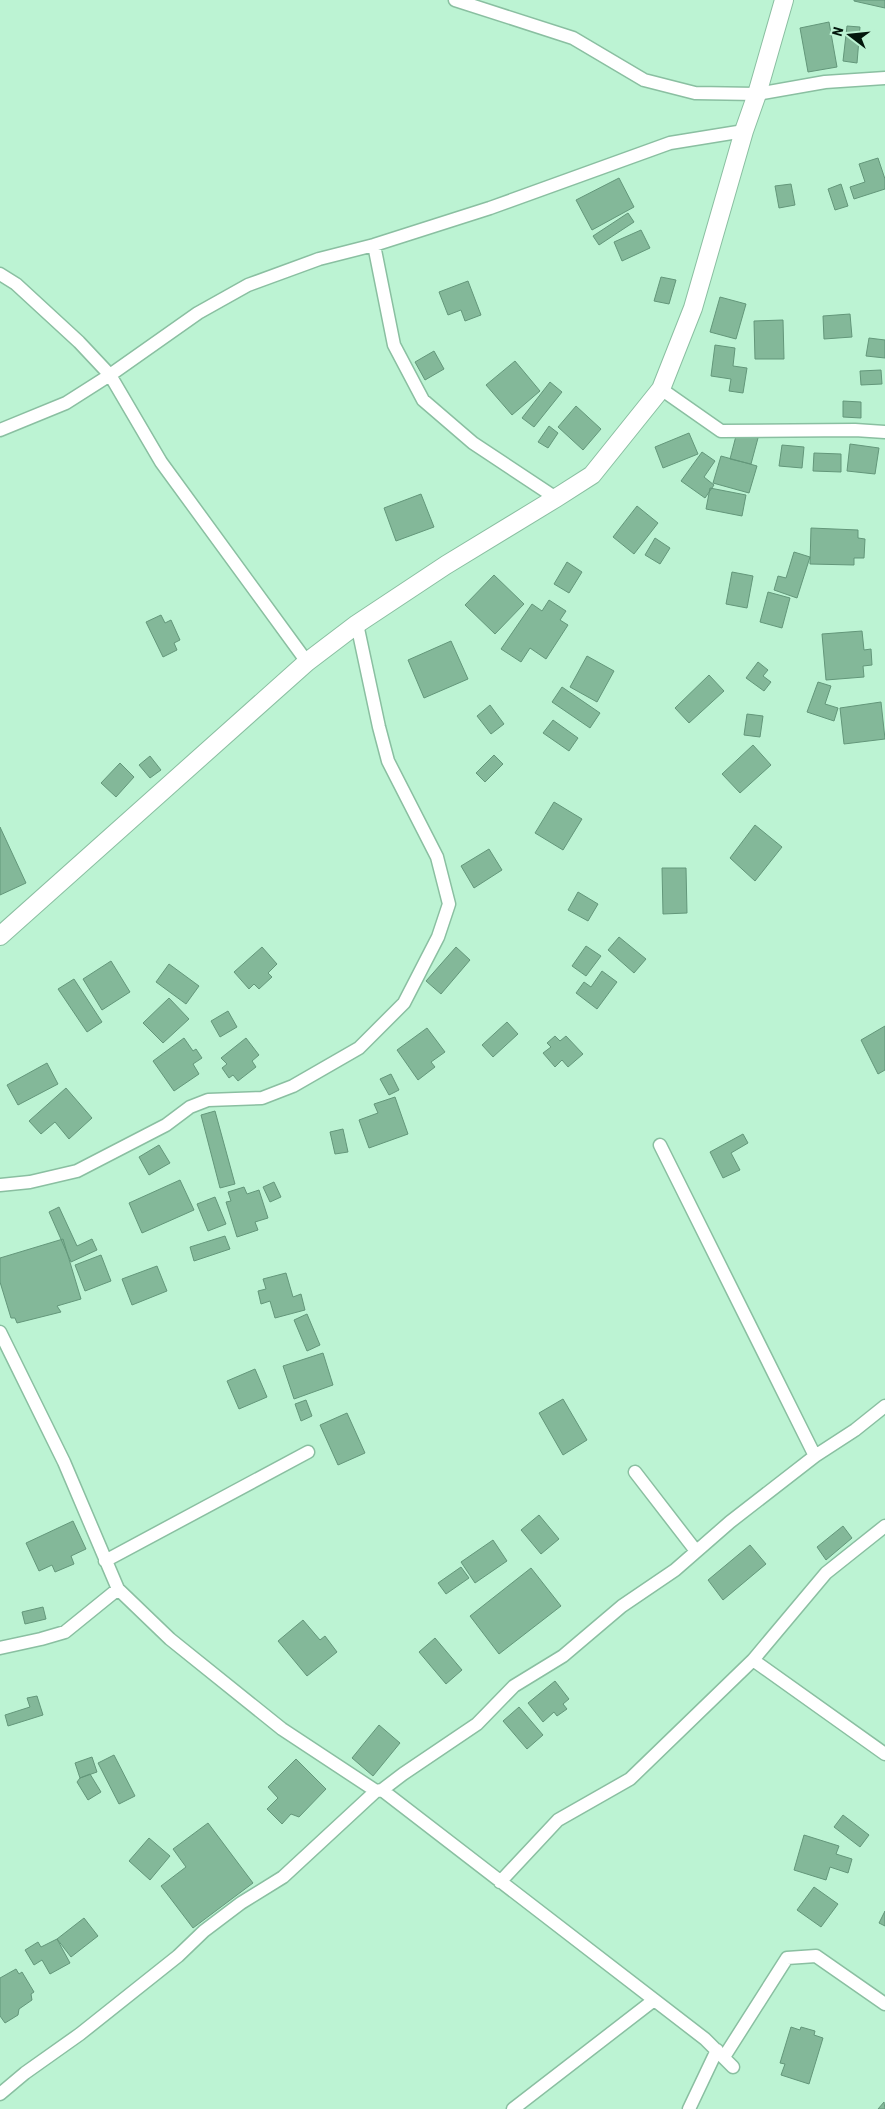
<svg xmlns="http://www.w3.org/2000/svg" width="885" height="2109" font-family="'Roboto Condensed',sans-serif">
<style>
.building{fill:#83b899;stroke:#63977a}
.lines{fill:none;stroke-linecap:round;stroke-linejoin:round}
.street-casing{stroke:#8abfa1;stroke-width:15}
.secondary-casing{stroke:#8abfa1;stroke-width:20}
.street{stroke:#fff;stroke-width:12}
.secondary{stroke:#fff;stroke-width:18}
</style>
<rect width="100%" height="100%" fill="#bcf3d3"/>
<path class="building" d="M854 0H885V8L854 1Z
M829 22 837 67 808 72 800 28Z
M847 26 860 27 857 63 843 61Z
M878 158 885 179V189L854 199 850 187 865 182 859 164Z
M619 178 634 207 592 230 576 200Z
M791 184 795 205 779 208 775 186Z
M841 184 848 206 835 210 828 189Z
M628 213 634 222 599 245 593 236Z
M641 230 650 248 622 261 614 242Z
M661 277 676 280 669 304 654 301Z
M468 281 481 315 465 321 461 310 448 315 439 292Z
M720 297 746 304 736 339 710 332Z
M850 314 852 337 824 339 823 316Z
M783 320 784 359H755L754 321Z
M869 338 885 340V358L866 356Z
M715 345 735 348 733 366 747 368 743 393 729 391 731 379 711 376Z
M434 351 444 369 425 380 415 362Z
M515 361 540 391 512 415 486 385Z
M881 370 882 384 861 385 860 371Z
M550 382 562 392 534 427 522 418Z
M843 401 861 402V418L843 417Z
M576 406 601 429 583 450 558 427Z
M549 426 558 433 548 448 538 442Z
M737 432 758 438 751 464 730 459Z
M689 433 698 454 663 468 655 447Z
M850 444 879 448 875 474 847 471Z
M782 445 804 447 802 468 779 466Z
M702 452 715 461 704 477 714 485 705 498 681 481Z
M814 453 841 454V472L813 471Z
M721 456 757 466 749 493 713 483Z
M710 488 746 495 742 516 706 509Z
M421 494 434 527 396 541 384 508Z
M637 506 658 523 634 554 613 537Z
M811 528 858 530V538L865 539 864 558H854V565L810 564Z
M655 538 670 548 660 564 645 555Z
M794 552 810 557 797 598 774 590 778 576 786 578Z
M567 562 582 572 569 593 554 584Z
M732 572 753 576 747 608 726 604Z
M494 575 524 604 495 634 465 605Z
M768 592 790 598 782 628 760 622Z
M549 600 566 611 560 620 568 625 546 659 530 648 521 662 501 649 532 604 542 611Z
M161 615 165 623 171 620 180 640 174 643 177 650 163 657 146 622Z
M862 631 864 650 871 649 872 665 863 666 864 677 826 680 822 634Z
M451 641 468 679 424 698 408 660Z
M587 656 614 671 597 702 570 687Z
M758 662 768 670 763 676 771 682 764 691 746 678Z
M709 675 724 691 689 723 675 708Z
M818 682 831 686 825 704 838 708 834 721 807 712Z
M562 687 600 713 590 728 552 702Z
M881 702 885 739 844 744 840 708Z
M490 705 504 724 491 734 477 716Z
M747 714 763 716 760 737 744 735Z
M553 720 578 738 569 751 543 733Z
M753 745 771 765 740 793 722 774Z
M494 755 503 764 485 782 476 773Z
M150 756 161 770 150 778 139 765Z
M120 763 134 777 116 797 101 783Z
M554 802 582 819 563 850 535 833Z
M755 825 782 847 755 881 730 858Z
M0 827 26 883 0 895Z
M489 849 502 870 474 888 461 866Z
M662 868H686L687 913 663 914Z
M578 892 598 904 588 921 568 910Z
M619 937 646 959 634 973 608 950Z
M586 946 601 956 586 976 572 966Z
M262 947 277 964 268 973 272 977 259 989 254 984 249 989 234 972Z
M456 947 470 960 441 994 426 981Z
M111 961 130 992 102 1010 83 979Z
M169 964 199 986 186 1004 156 982Z
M602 971 617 982 597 1009 576 993 584 982 591 987Z
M74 979 102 1022 87 1032 58 989Z
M169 998 189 1019 163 1043 143 1023Z
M228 1011 237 1027 220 1037 211 1021Z
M507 1022 518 1034 493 1057 482 1045Z
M885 1026V1070L878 1074 861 1040Z
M427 1028 445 1052 431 1062 435 1067 418 1080 397 1050Z
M555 1036 560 1041 566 1036 583 1054 568 1067 562 1060 555 1067 543 1053 551 1047 547 1043Z
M184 1038 193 1051 196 1049 202 1058 193 1064 199 1074 174 1091 153 1061Z
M246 1038 259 1055 252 1061 256 1067 238 1081 233 1075 229 1078 222 1068 227 1064 221 1058Z
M47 1063 58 1084 18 1105 7 1085Z
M391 1074 399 1090 389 1095 380 1079Z
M66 1088 92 1118 69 1139 55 1122 41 1134 29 1121Z
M395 1097 408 1134 369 1148 359 1120 378 1113 374 1104Z
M215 1111 235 1184 220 1188 201 1115Z
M343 1129 348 1152 335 1154 330 1132Z
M743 1134 748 1143 731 1153 740 1170 723 1178 710 1152Z
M159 1145 170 1163 149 1175 139 1157Z
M180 1180 194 1210 142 1233 129 1203Z
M274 1182 281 1197 270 1202 263 1187Z
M244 1187 247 1194 259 1190 268 1218 255 1222 258 1230 237 1237 226 1202 231 1201 228 1192Z
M215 1197 226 1224 208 1231 197 1204Z
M59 1207 77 1246 92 1239 97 1250 71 1262 49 1212Z
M225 1236 230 1249 194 1261 190 1247Z
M63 1239 81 1299 57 1306 61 1312 17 1323 15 1318H11L0 1282V1258Z
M101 1255 111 1281 85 1291 75 1265Z
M157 1266 167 1291 132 1305 122 1279Z
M286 1273 293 1297 301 1294 305 1310 275 1318 270 1301 261 1304 258 1291 266 1289 263 1279Z
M307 1314 320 1345 307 1351 294 1320Z
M323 1353 333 1385 294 1399 283 1366Z
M255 1369 267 1397 239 1409 227 1381Z
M563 1399 587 1440 563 1455 539 1413Z
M306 1400 312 1416 301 1421 295 1404Z
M347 1413 365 1453 338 1465 320 1425Z
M539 1515 559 1539 541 1554 521 1530Z
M73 1521 86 1549 71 1556 74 1564 55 1572 52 1565 39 1571 26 1543Z
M843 1526 852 1538 826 1560 817 1547Z
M493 1540 507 1561 475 1583 461 1562Z
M750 1545 766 1564 723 1600 708 1580Z
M461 1567 469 1578 446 1594 438 1583Z
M531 1568 561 1606 499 1654 470 1616Z
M43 1607 46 1619 25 1624 22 1612Z
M303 1620 320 1640 325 1636 337 1652 307 1676 278 1641Z
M435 1638 462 1670 446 1684 419 1652Z
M555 1681 569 1699 563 1704 567 1709 557 1716 554 1712 543 1722 528 1703Z
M37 1696 43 1715 8 1726 5 1715 30 1707 27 1698Z
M519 1707 543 1735 527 1749 503 1721Z
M379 1725 400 1743 373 1776 352 1758Z
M114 1755 135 1796 119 1804 98 1763Z
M92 1757 97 1772 80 1778 75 1763Z
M296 1759 326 1789 299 1817 291 1814 282 1824 267 1809 278 1798 268 1787Z
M90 1774 101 1792 88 1800 77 1782 80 1778Z
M843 1815 869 1835 860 1847 834 1827Z
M208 1823 253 1883 193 1928 161 1886 186 1867 173 1849Z
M804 1835 839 1846 836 1854 852 1859 848 1873 830 1867 826 1880 794 1870Z
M149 1838 170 1856 150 1880 129 1861Z
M814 1887 838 1904 821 1927 797 1910Z
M885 1911V1926L879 1923Z
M84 1918 98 1936 71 1957 57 1939Z
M57 1939 70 1963 50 1974 42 1960 34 1965 25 1950 38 1942 41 1947Z
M16 1969 19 1974 22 1972 34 1992 31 1994 32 2000 19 2009 18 2015 5 2023 0 2016V1978Z
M791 2027 800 2030 801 2027 815 2031 814 2035 823 2038 809 2084 781 2075 785 2064 780 2063Z
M884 2102 885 2109H878Z"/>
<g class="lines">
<g class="street-casing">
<path id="street" d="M455 0 573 38 644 80 695 93 757 94 825 82 885 78
M374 245 394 345 423 400 473 443 556 498
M0 274 16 284 79 342 110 375 161 462 307 662
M661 389 721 431 855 430 885 432
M0 430 66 403 110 375 198 313 248 285 319 259 374 245 490 208 670 143 744 131
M660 1145 815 1456
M0 1185 30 1182 77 1171 166 1125 190 1107 208 1100 262 1098 293 1086 359 1048 404 1003 438 937 449 904 437 857 388 761 379 727 357 624
M0 1332 64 1462 118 1589 170 1639 282 1729 376 1791
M635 1472 696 1551
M105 1561 308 1452
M0 1648 41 1639 65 1632 118 1589
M753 1660 885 1754
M382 1790 705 2039 733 2067
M500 1882 558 1820 630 1779 753 1660 826 1573 885 1526
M724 2057 787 1958 816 1956 885 2004
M0 2094 25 2073 80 2034 178 1956 204 1931 241 1903 283 1877 376 1791 382 1790 403 1774 477 1724 514 1686 563 1656 622 1606 675 1570 730 1522 815 1456 855 1430 885 1406
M513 2109 654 2000
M689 2109 717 2050"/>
</g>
<g class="secondary-casing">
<path id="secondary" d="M0 936 307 662 357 624 446 565 556 498 592 475 661 389 693 308 744 131 757 94 784 0"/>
</g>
<use href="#street" class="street"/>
<use href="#secondary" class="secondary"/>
</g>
<g transform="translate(850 35) rotate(286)" stroke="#bcf3d3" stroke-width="4" paint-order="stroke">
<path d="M0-4L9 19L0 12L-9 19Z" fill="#03170c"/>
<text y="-8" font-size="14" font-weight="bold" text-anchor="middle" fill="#03170c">N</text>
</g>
</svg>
